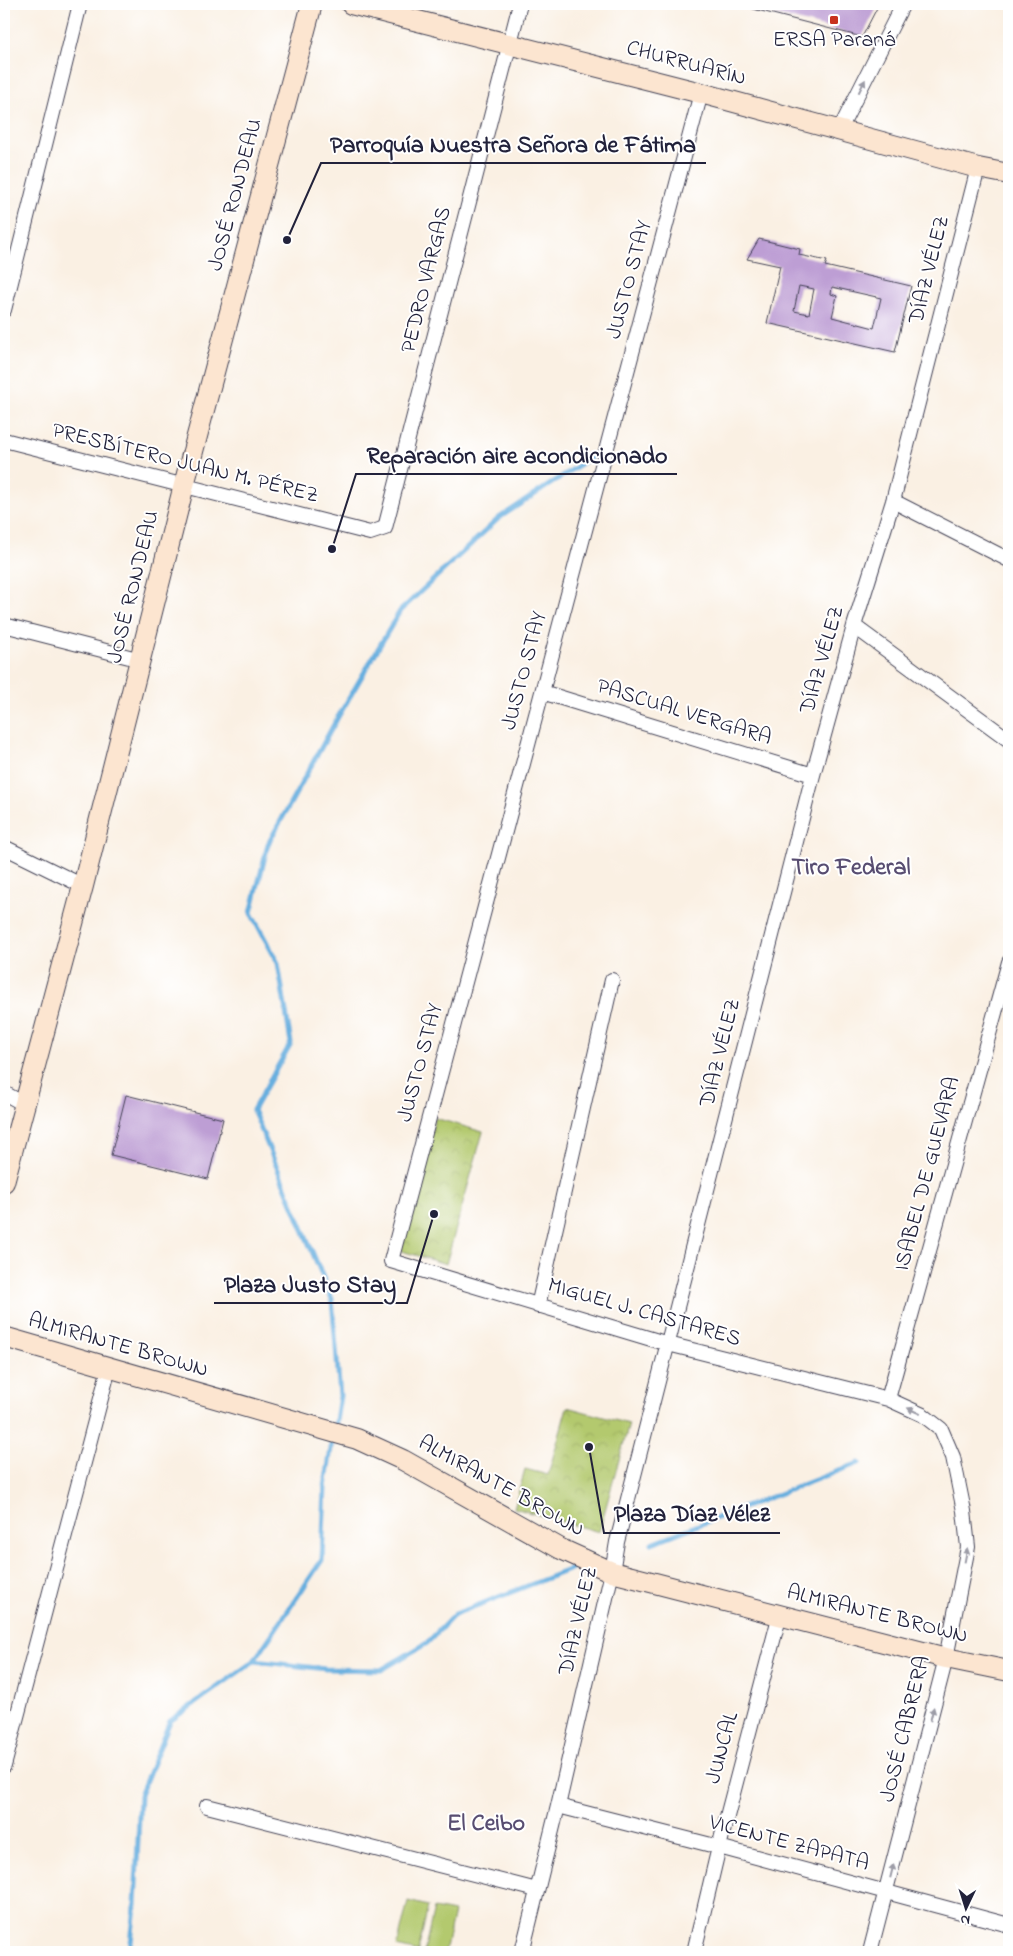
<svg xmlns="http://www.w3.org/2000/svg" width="1013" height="1956" font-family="'Indie Flower',sans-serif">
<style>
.park{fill:url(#park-crowns);stroke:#6a7654}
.garden{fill:#b3c96e;stroke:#6a7654}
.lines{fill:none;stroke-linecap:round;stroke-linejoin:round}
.stream{stroke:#68afdf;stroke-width:5}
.building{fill:#bd9ed4;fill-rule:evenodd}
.street-casing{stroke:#424154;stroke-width:16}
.secondary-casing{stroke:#424154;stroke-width:22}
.street{stroke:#fff;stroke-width:14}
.secondary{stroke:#fce5d0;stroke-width:20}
.oneway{fill:#9c9ca7}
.poi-dot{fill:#c8321e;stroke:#fff;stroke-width:2}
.labels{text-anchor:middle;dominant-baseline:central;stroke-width:4;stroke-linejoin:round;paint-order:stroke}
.poi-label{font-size:22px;fill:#22223b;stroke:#fff}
.street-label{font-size:22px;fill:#22223b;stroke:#fff}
.neighbourhood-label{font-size:24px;font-weight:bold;fill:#584d71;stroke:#fff}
.leader{fill:none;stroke:#22223b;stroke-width:2}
.callout-dot{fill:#22223b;stroke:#fff;stroke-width:2}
.callout-label{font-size:24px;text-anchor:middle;font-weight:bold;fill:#22223b;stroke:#fff;stroke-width:4;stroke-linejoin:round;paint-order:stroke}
</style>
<defs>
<pattern id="park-crowns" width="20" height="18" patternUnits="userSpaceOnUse" patternTransform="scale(1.25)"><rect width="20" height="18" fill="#b3c96e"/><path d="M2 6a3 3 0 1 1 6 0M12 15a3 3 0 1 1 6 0" fill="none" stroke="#9aac60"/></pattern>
</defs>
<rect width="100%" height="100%" fill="#fff"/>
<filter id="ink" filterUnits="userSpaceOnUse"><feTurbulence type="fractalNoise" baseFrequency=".02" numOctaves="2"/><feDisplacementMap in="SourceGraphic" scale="10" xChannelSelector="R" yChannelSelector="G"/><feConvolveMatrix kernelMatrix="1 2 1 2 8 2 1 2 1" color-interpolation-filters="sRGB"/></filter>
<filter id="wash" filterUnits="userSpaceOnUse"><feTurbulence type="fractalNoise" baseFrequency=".0096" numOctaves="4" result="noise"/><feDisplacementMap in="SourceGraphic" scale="20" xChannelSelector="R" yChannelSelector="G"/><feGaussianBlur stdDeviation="1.12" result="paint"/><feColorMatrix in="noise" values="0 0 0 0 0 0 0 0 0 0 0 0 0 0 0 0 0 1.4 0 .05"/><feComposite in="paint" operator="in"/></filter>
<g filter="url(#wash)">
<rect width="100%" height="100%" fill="#faf0e3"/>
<path class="park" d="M435 1118 483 1132 446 1264 398 1250Z
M567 1407 629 1424 599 1532 514 1508 525 1469 548 1475Z"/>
<path class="garden" d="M408 1901 428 1906 418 1952 397 1947Z
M434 1908 454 1912 445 1952H424Z"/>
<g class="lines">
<path class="stream" d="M335 1427 340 1396 332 1299 253 1110 291 1043 278 963 251 913 268 844 338 717 400 611 499 518 590 458
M652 1543 859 1463
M254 1661 326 1669 381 1670 427 1643 455 1614 571 1569
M130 1952 135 1906 140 1795 170 1721 254 1661 322 1560 325 1487 333 1436"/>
</g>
<g id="blocks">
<path class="building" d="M734 4H879L862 37Z
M759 239 800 249 799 255 827 261 825 266 911 286 895 352 767 323 780 266 747 259ZM799 286 814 289 809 314 794 311ZM832 287 881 298 874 328 832 317 837 296 831 294Z
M126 1095 223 1119 208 1179 111 1155Z"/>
</g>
</g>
<g filter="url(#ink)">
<use href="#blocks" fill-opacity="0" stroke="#424154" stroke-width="1"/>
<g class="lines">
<g class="street-casing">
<path id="street" d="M701 93 391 1261 668 1344 888 1399 923 1415 941 1429 953 1457 964 1511 968 1547 946 1658 870 1952
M840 129 903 4
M4 310 80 4
M4 440 370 533 385 528 520 4
M893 501 1009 560
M4 625 141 660
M854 626 1009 740
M542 692 813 775
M4 847 83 886
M4 1093 24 1104
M538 1306 612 980
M888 1399 1009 962
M4 1766 109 1368
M207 1806 537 1890
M558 1806 719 1847 1009 1925
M522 1952 558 1806 612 1572 617 1542 813 775 854 626 893 501 978 168
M694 1952 719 1847 780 1614"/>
</g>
<g class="secondary-casing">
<path id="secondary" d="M351 4 701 93 978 168 1009 174
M4 1182 83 886 184 485 312 4
M4 1337 357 1439 403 1460 561 1549 612 1572 946 1658 1009 1671"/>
</g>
<use href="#street" class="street"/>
<use href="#secondary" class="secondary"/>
</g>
<defs><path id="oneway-solid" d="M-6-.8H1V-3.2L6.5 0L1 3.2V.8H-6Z" transform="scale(1.25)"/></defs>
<g class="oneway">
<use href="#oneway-solid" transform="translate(862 86) rotate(-63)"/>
<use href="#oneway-solid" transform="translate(914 1411) rotate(-155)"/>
<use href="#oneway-solid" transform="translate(966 1555) rotate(-79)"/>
<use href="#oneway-solid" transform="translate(932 1714) rotate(-76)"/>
<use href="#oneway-solid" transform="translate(892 1871) rotate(-76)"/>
</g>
</g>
<rect class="poi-dot" x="829" y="15" width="10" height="10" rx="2.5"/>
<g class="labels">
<g class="poi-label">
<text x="834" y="41">ERSA Paraná</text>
</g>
<g class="street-label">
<text transform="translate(686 64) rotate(15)">CHURRUARÍN</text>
<text transform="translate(236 195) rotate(-75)">JOSÉ RONDEAU</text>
<text transform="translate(930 270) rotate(-76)">DÍAZ VÉLEZ</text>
<text transform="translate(427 280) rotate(-76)">PEDRO VARGAS</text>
<text transform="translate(630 280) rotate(-75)">JUSTO STAY</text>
<text transform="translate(185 464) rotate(14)">PRESBÍTERO JUAN M. PÉREZ</text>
<text transform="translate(134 587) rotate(-76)">JOSÉ RONDEAU</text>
<text transform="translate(823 660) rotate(-74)">DÍAZ VÉLEZ</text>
<text transform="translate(525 671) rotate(-75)">JUSTO STAY</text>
<text transform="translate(684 713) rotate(17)">PASCUAL VERGARA</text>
<text transform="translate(721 1053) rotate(-76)">DÍAZ VÉLEZ</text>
<text transform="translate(421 1063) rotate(-75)">JUSTO STAY</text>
<text transform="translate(928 1174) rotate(-75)">ISABEL DE GUEVARA</text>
<text transform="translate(644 1313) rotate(16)">MIGUEL J. CASTARES</text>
<text transform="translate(118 1346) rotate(16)">ALMIRANTE BROWN</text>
<text transform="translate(501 1487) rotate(29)">ALMIRANTE BROWN</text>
<text transform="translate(877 1615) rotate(14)">ALMIRANTE BROWN</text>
<text transform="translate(579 1621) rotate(-77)">DÍAZ VÉLEZ</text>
<text transform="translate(906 1729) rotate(-76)">JOSÉ CABRERA</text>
<text transform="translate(723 1748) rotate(-75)">JUNCAL</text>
<text transform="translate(789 1844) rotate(15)">VICENTE ZAPATA</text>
</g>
<g class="neighbourhood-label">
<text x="851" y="868">Tiro Federal</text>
<text x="486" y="1824">El Ceibo</text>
</g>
</g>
<path class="leader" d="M287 240L321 163H706M332 549L356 474H677M434 1214L407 1303H214M589 1447L604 1533H780"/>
<g class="callout-dot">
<circle cx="287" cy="240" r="5"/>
<circle cx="332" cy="549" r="5"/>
<circle cx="434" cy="1214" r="5"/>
<circle cx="589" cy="1447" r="5"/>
</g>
<g class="callout-label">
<text x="513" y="152">Parroquía Nuestra Señora de Fátima</text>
<text x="517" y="463">Reparación aire acondicionado</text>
<text x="310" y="1292">Plaza Justo Stay</text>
<text x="692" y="1521">Plaza Díaz Vélez</text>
</g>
<rect width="1013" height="1956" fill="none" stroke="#fff" stroke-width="20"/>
<g transform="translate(966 1908) rotate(184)" stroke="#ffffff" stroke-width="4" paint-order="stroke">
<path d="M0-4L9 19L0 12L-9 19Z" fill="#22223b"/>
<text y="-8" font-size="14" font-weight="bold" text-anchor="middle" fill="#22223b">N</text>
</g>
</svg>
